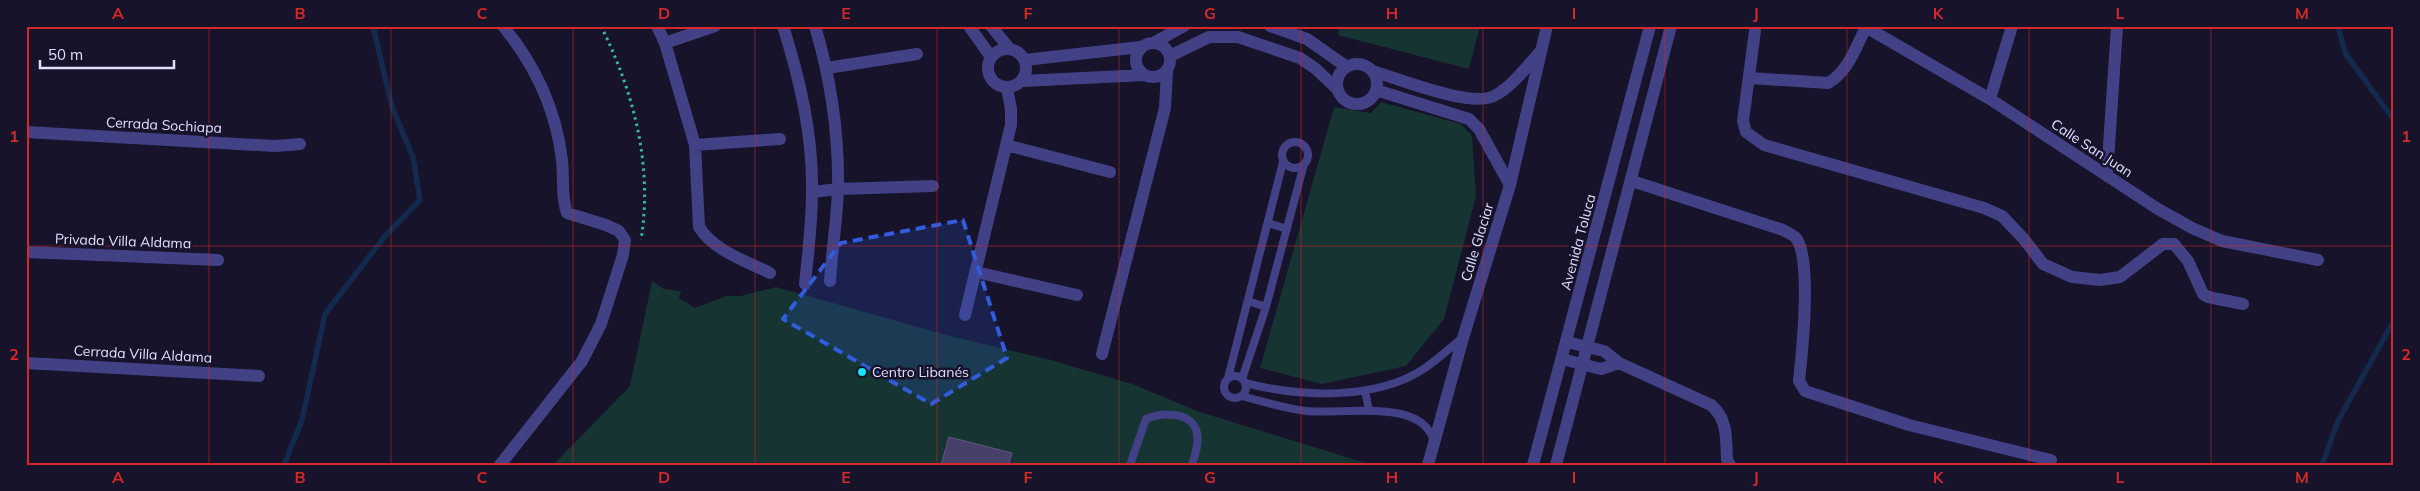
<svg xmlns="http://www.w3.org/2000/svg" width="2420" height="491" font-family="Mulish,sans-serif">
<style>
.green{fill:#163432}
.lines{fill:none;stroke-linecap:round;stroke-linejoin:round}
.stream{stroke:#132a4e;stroke-width:5.5}
.path{stroke:#38b6ac;stroke-width:3;stroke-dasharray:2.5 4;stroke-linecap:butt}
.service{stroke:#424186;stroke-width:8}
.minor{stroke:#424186;stroke-width:12}
.tertiary{stroke:#424186;stroke-width:12}
.shaded-wall{fill:#201b3d}
.building{fill:#474068;stroke:#5f5980}
.marked{fill:#315cdc;fill-opacity:0.2;stroke:#315cdc;stroke-width:4;stroke-dasharray:10 6;stroke-linejoin:round}
.grid{fill:none;stroke:#d62828;stroke-width:1;stroke-opacity:0.55}
.poi-dot{fill:#16e0f1;stroke:#16132a;stroke-width:2}
.labels{text-anchor:middle;dominant-baseline:central;stroke-width:5;stroke-linejoin:round;paint-order:stroke}
.street-label{font-size:14px;fill:#e1defd;stroke:#16132a}
.poi-label{font-size:14px;fill:#e1defd;stroke:#16132a;text-anchor:start}
.neatline{fill:none;stroke:#d62828;stroke-width:2}
.grid-label{font-size:16px;text-anchor:middle;font-weight:bold;fill:#d62828}
</style>
<rect width="100%" height="100%" fill="#16132a"/>
<path class="green" d="M1340 26H1480L1469 69 1338 35Z
M1381 102 1461 124 1472 136 1476 196 1444 319 1406 366 1322 384 1260 368 1334 107 1371 113Z
M652 281 664 289 681 291 679 298 695 308 726 296H741L776 287 946 335 1051 360 1132 384 1200 412 1372 465H553L630 386Z"/>
<g class="lines">
<path class="stream" d="M2338 26 2345 53 2394 120
M284 465 302 420 325 314 385 236 420 200 413 157 392 107 373 26
M2322 465 2338 421 2394 320"/>
<path class="path" d="M601 26C634 93 653 166 641 240"/>
<path class="service" d="M1282 155a13 13 0 1 1 26 0a13 13 0 1 1-26 0Z
M1268 223 1287 229
M1248 301 1266 307
M1224 387a11 11 0 1 1 22 0a11 11 0 1 1-22 0Z
M1228 378 1283 162
M1242 379 1266 307 1304 164
M1245 383C1300 397 1376 401 1425 368 1438 359 1449 349 1461 339
M1365 391 1369 410
M1242 396C1263 402 1284 408 1306 411 1338 414 1404 402 1426 427 1429 430 1432 436 1434 440
M1130 465 1146 419C1162 412 1192 411 1197 433 1199 444 1195 455 1192 465"/>
<path class="minor" d="M657 26 665 43 695 145 699 227C714 251 746 261 770 273
M783 26C800 80 813 135 812 192 812 223 808 254 805 284
M815 26C831 80 839 133 838 189 837 219 832 250 830 281
M969 26 991 57
M991 26 1009 48
M1270 26 1307 39 1347 67
M1864 26 1990 99 2158 209 2192 228 2222 241 2318 260
M1755 31 1743 121 1746 132 1764 145 1984 208 2002 216 2023 238 2043 264 2072 277 2100 280 2120 277 2163 244H2174L2188 261 2203 294 2208 297 2243 304
M1155 42 1184 26
M1136 60a17 17 0 1 1 34 0a17 17 0 1 1-34 0Z
M665 43 715 26
M988 68a19 19 0 1 1 38 0a19 19 0 1 1-38 0Z
M1170 56 1209 37H1238L1300 58 1316 69 1337 89
M1025 60 1140 47
M1337 84a20 20 0 1 1 40 0a20 20 0 1 1-40 0Z
M827 68 917 54
M1372 71C1400 79 1470 108 1494 96 1512 87 1527 66 1541 51
M1749 78 1828 83C1848 72 1856 47 1866 27
M1022 81 1144 75
M1376 90 1469 119 1479 129 1510 185
M1990 99 2012 26
M26 132 275 146 300 144
M695 145 780 139
M1006 145 1110 172
M2107 176 2117 26
M1632 181 1783 230C1787 232 1793 235 1796 238 1812 258 1802 354 1799 381L1805 391 1909 425 2051 460
M812 192 838 189 933 186
M26 252 218 260
M976 272 1077 295
M965 315 1011 125V109L1007 88
M1567 342 1604 351 1619 363 1711 405C1728 419 1726 439 1727 460L1730 465
M1102 354 1165 108 1167 71
M1562 359 1601 369 1619 363
M26 363 259 376
M500 465 582 361 601 324 623 255 625 240 619 231 606 225 567 213C561 197 564 178 562 160 556 109 536 66 503 26"/>
<path class="tertiary" d="M1428 465 1463 338 1510 185 1547 26
M1533 465 1650 26
M1556 465 1671 26"/>
</g>
<path class="shaded-wall" d="M1012 453V465H1009Z"/>
<path class="building" d="M949 437 1012 453 1009 465H941Z"/>
<path class="marked" d="M963 220 1007 358 931 404 783 319 841 243Z"/>
<path class="grid" d="M209 26V465M391 26V465M573 26V465M755 26V465M937 26V465M1119 26V465M1301 26V465M1483 26V465M1665 26V465M1847 26V465M2029 26V465M2211 26V465M26 246H2394"/>
<circle class="poi-dot" cx="862" cy="372" r="5"/>
<g class="labels">
<g class="street-label">
<text transform="translate(164 125) rotate(3)">Cerrada Sochiapa</text>
<text transform="translate(2092 148) rotate(33)">Calle San Juan</text>
<text transform="translate(123 241) rotate(2)">Privada Villa Aldama</text>
<text transform="translate(1477 242) rotate(-73)">Calle Glaciar</text>
<text transform="translate(1578 242) rotate(-75)">Avenida Toluca</text>
<text transform="translate(143 354) rotate(3)">Cerrada Villa Aldama</text>
</g>
<g class="poi-label">
<text x="872" y="372">Centro Libanés</text>
</g>
</g>
<rect width="2420" height="491" fill="none" stroke="#16132a" stroke-width="55"/>
<path d="M40 60v8h134v-8" fill="none" stroke="#e1defd" stroke-width="2.5"/>
<text x="48" y="60" font-size="15" fill="#e1defd" stroke="#16132a" stroke-width="4" paint-order="stroke">50 m</text>
<rect x="28" y="28" width="2364" height="436" class="neatline"/>
<g class="grid-label">
<text x="118" y="19">A</text>
<text x="300" y="19">B</text>
<text x="482" y="19">C</text>
<text x="664" y="19">D</text>
<text x="846" y="19">E</text>
<text x="1028" y="19">F</text>
<text x="1210" y="19">G</text>
<text x="1392" y="19">H</text>
<text x="1574" y="19">I</text>
<text x="1756" y="19">J</text>
<text x="1938" y="19">K</text>
<text x="2120" y="19">L</text>
<text x="2302" y="19">M</text>
<text x="14" y="142">1</text>
<text x="2406" y="142">1</text>
<text x="14" y="360">2</text>
<text x="2406" y="360">2</text>
<text x="118" y="483">A</text>
<text x="300" y="483">B</text>
<text x="482" y="483">C</text>
<text x="664" y="483">D</text>
<text x="846" y="483">E</text>
<text x="1028" y="483">F</text>
<text x="1210" y="483">G</text>
<text x="1392" y="483">H</text>
<text x="1574" y="483">I</text>
<text x="1756" y="483">J</text>
<text x="1938" y="483">K</text>
<text x="2120" y="483">L</text>
<text x="2302" y="483">M</text>
</g>
</svg>
